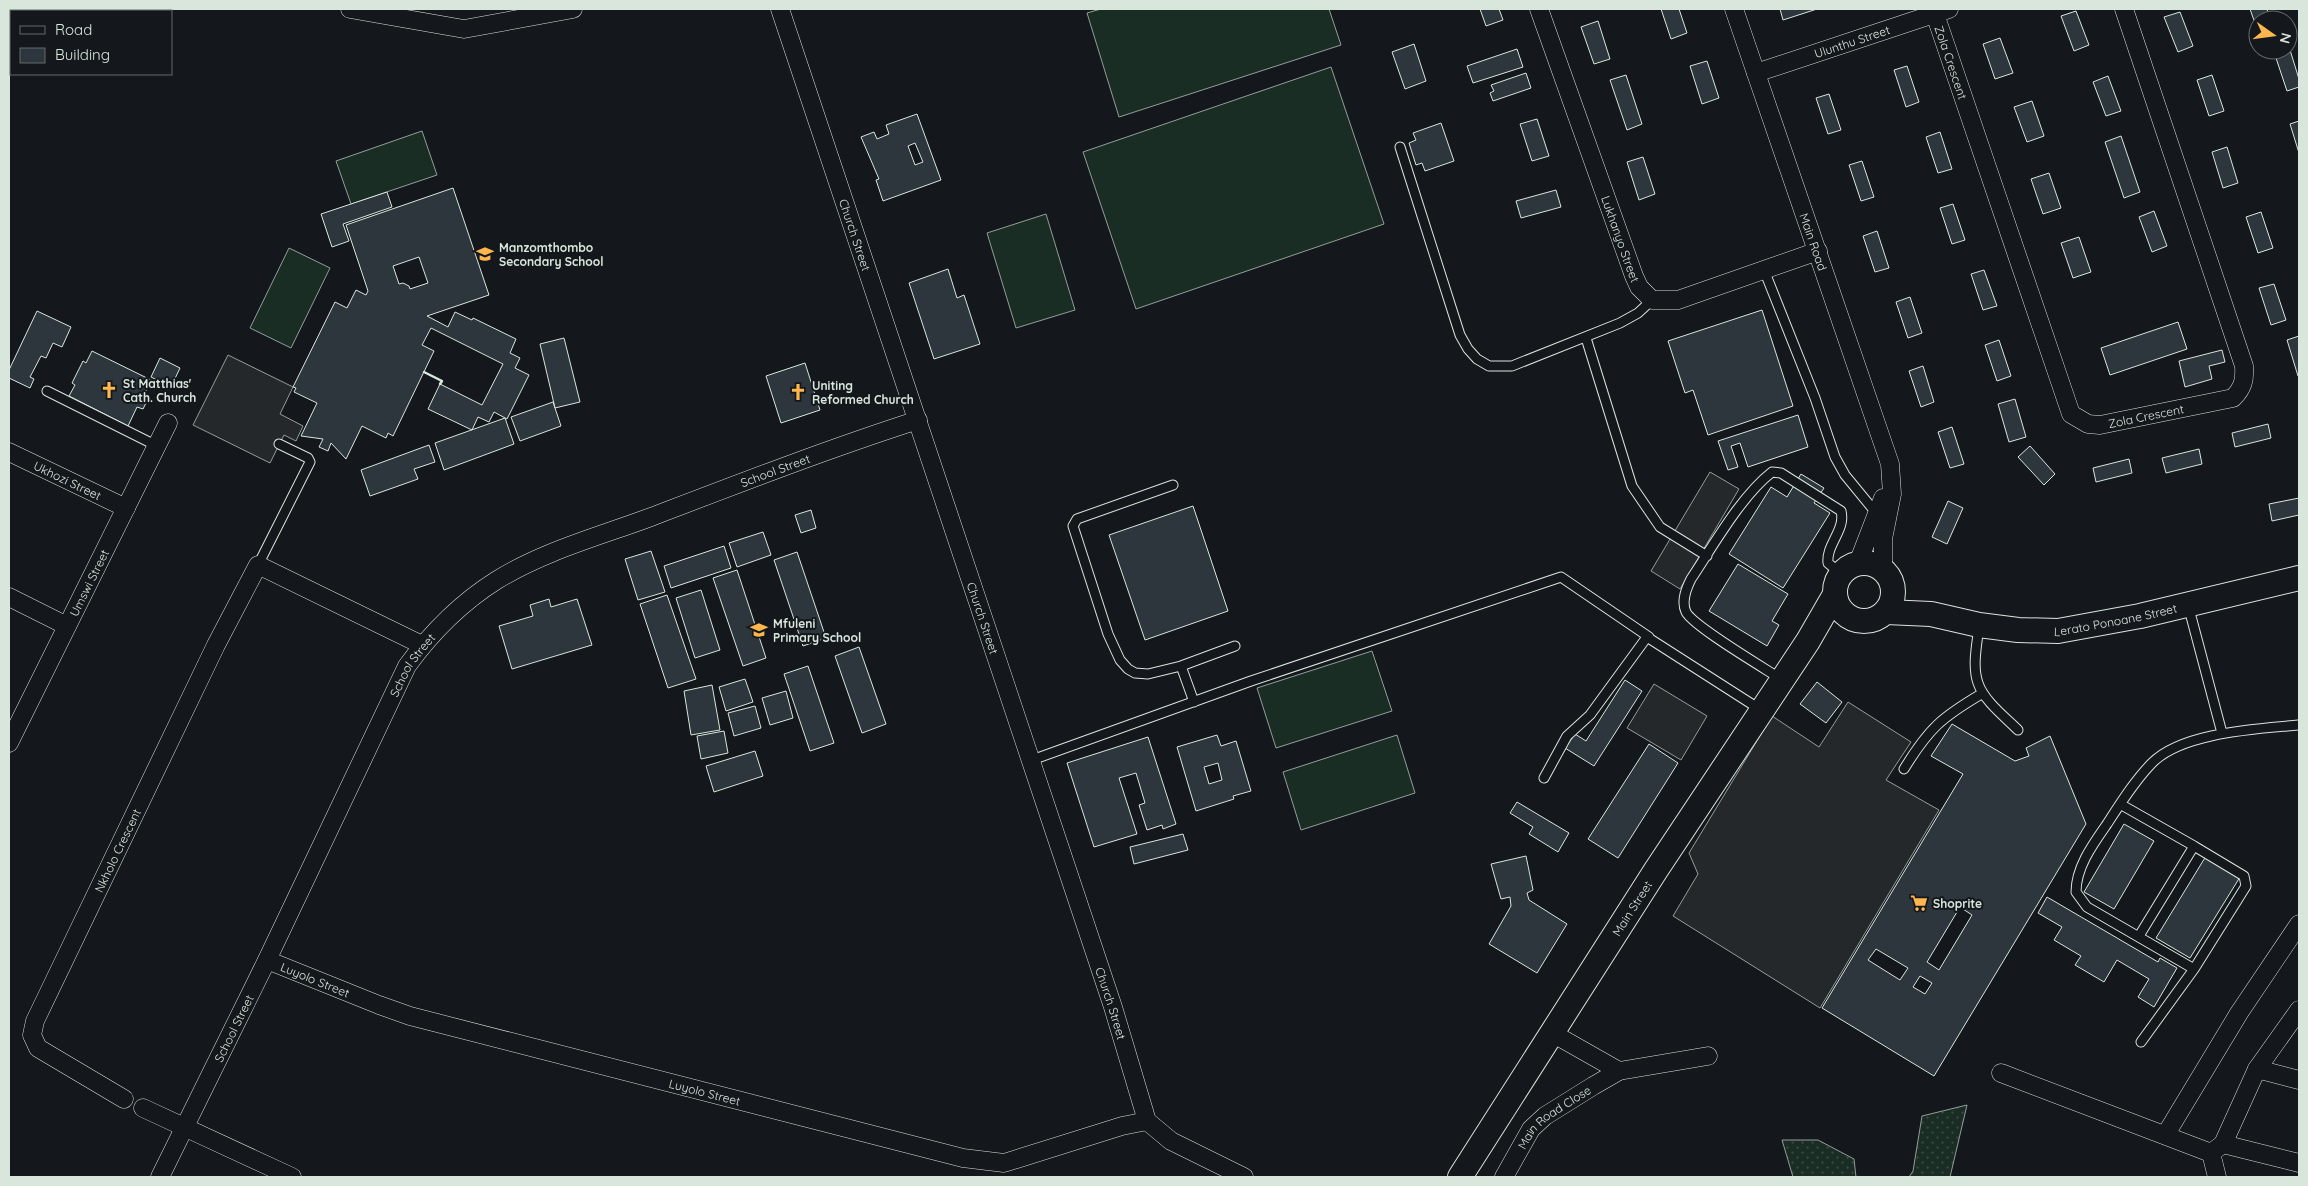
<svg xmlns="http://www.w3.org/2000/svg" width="2308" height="1186" font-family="Quicksand,sans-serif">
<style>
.grass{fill:url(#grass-dots);stroke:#939e99}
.pitch{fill:#1a2d24;stroke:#939e99}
.parking{fill:#24282b;stroke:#939e99}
.building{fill:#2c363c;stroke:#d8e6dc;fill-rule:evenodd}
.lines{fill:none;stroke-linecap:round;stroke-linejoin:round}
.lane-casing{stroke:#d8e6dc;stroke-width:11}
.street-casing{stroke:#d8e6dc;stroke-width:19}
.secondary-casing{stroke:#d8e6dc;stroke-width:26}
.lane{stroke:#14181c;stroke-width:9}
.street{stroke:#14181c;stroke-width:18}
.secondary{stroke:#14181c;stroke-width:24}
.wall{stroke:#d8e6dc;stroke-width:2.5}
.labels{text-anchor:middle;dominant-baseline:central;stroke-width:4;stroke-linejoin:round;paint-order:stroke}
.street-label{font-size:12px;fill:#d8e6dc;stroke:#14181c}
.poi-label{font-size:12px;font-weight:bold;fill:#d8e6dc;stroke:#14181c;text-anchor:start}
</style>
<defs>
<pattern id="grass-dots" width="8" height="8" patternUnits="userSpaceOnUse" patternTransform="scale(1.25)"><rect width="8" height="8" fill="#1a2d24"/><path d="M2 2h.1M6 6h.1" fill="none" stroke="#3b4b43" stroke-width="1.8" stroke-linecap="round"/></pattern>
</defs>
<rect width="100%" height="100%" fill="#14181c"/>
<path class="grass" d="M1967 1105 1950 1177H1909L1913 1171 1922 1116Z
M1782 1140H1818L1854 1159 1856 1177H1793Z"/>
<path class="pitch" d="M1101 9H1329L1341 45 1119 117 1087 13Z
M1331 67 1384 224 1136 309 1083 152Z
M422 131 437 175 351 204 336 161Z
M1046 214 1075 310 1016 328 987 233Z
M289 248 330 268 291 348 250 328Z
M1372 651 1392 711 1276 748 1257 688Z
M1397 735 1415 793 1301 830 1283 772Z"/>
<path class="parking" d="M228 355 293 387 280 414 303 426 296 441 284 435 270 463 193 425Z
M1710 472 1739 489 1680 589 1651 571Z
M1654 684 1707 716 1681 760 1627 728Z
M1848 702 1911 742 1886 780 1939 810 1820 1008 1673 916 1698 874 1689 853 1772 716 1819 747Z"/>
<path class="building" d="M1480 9H1499L1503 20 1486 26Z
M1661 9H1679L1687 33 1671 39Z
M1780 9H1817L1783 20Z
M2250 9H2267L2270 20H2258V26H2256Z
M2076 11 2089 45 2074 51 2061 16Z
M2180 12 2193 46 2178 52 2164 17Z
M1598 21 1610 59 1594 64 1581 27Z
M2000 38 2013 73 1995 79 1983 44Z
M1414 44 1426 81 1405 89 1392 52Z
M1517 49 1523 67 1473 83 1467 66Z
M2290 50 2299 79V87L2287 91 2275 55Z
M1707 61 1719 98 1702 104 1690 66Z
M1907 66 1919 102 1906 107 1894 70Z
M1526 73 1531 88 1493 101 1490 93 1494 91 1491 85Z
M1626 75 1642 124 1627 130 1610 80Z
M2212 75 2224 111 2209 116 2197 80Z
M2108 76 2121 111 2106 116 2093 82Z
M1829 94 1841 130 1828 134 1816 98Z
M2032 101 2044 136 2027 142 2014 107Z
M917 114 941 180 883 201 876 180 879 179 861 137 874 132 877 139 889 134 886 125ZM915 143 923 162 915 165 908 146Z
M1537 119 1549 156 1532 161 1520 124Z
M2299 121V153L2290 124Z
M1441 123 1454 161 1425 171 1422 163 1416 165 1409 143 1416 140 1413 133Z
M1940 132 1952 169 1938 173 1926 137Z
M2121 136 2140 192 2124 198 2105 142Z
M2227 147 2238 183 2223 188 2212 152Z
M1643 157 1655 194 1639 200 1627 162Z
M1862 161 1874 197 1861 201 1849 165Z
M2049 173 2061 208 2043 214 2031 179Z
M453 188 489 295 427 316 448 327 455 312 472 320 473 318 516 339 510 353 520 358 515 368 529 375 507 419 494 412 489 422 478 417 472 430 428 409 440 384 482 405 503 364 431 328 422 345 434 351 393 436 388 433 386 438 362 426 346 459 331 443 328 451 319 447 323 439 301 436 317 403 294 392 296 388 293 387 335 302 347 308 356 290 366 295 368 291 346 225ZM419 257 428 283 410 289 409 286 403 283 399 284 393 266Z
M1556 190 1561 207 1521 218 1516 201Z
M387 192 392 207 343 224 349 241 332 247 321 214Z
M1953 204 1965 240 1952 244 1940 208Z
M2154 211 2167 246 2152 252 2139 217Z
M2261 212 2273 248 2258 253 2246 217Z
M1877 231 1889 268 1875 272 1863 236Z
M2079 237 2091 272 2073 278 2061 243Z
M948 269 957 298 964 295 980 344 934 359 909 283Z
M1984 270 1997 306 1983 310 1971 274Z
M2274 284 2286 320 2271 325 2259 288Z
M1910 297 1922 333 1908 338 1896 302Z
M1762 310 1793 406 1708 435 1693 390 1685 393 1668 341Z
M37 311 71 327 62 347 53 343 46 358 41 356 30 377 34 379 30 388 9 378V370Z
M2178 322 2187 349 2110 375 2101 348Z
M2299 336V376H2298L2287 340Z
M564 338 580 402 555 408 540 344Z
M1999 340 2011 376 1997 381 1985 345Z
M2222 350 2225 362 2209 366 2212 379 2185 387 2179 361Z
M92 351 151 380 142 399 147 401 143 409 137 407 128 426 69 396 75 385 72 383 83 361 86 363Z
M160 358 180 368 171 387 151 377Z
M805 363 820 410 781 423 766 376Z
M1923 366 1934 402 1921 407 1909 371Z
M2015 399 2026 437 2009 442 1998 404Z
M553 402 561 426 520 441 511 417Z
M1798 415 1808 447 1748 467 1740 443 1731 446 1738 467 1728 470 1718 441Z
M505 418 514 444 444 470 435 443Z
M2268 424 2271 438 2235 447 2232 433Z
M1952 427 1964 464 1950 468 1938 432Z
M429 445 435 462 414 469 418 479 370 496 361 470Z
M2030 446 2055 474 2044 485 2018 457Z
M2199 449 2202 464 2166 473 2162 458Z
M2129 459 2132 473 2096 482 2093 468Z
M1801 474 1824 488 1814 503 1830 513 1783 588 1729 554 1771 487 1787 497Z
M2299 498V515L2272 521 2269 504Z
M1948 501 1963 508 1947 544 1932 537Z
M1193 506 1228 611 1145 640 1109 535Z
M811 510 816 528 801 533 795 515Z
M763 532 771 555 737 567 729 543Z
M724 546 731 568 671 588 664 566Z
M651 551 665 592 638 600 625 559Z
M797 552 826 638 803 646 774 560Z
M1738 564 1788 594 1772 621 1779 625 1767 646 1709 611Z
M737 570 766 658 743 666 713 578Z
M701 590 720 650 695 658 676 598Z
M667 595 696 679 668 688 640 604Z
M549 599 551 607 577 599 592 645 512 669 499 626 533 616 530 605Z
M859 647 886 724 862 733 835 656Z
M808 666 834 743 810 751 784 674Z
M745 679 753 702 726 711 719 687Z
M1625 680 1642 691 1594 766 1565 748 1575 734 1586 741Z
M1817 682 1842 702 1826 723 1800 704Z
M712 685 720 730 691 735 684 691Z
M786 691 793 718 770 725 762 698Z
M755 706 761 728 734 736 728 713Z
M1952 724 2015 761 2029 756 2026 748 2050 736 2086 824 1934 1076 1822 1008 1963 774 1931 756ZM1960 907 1972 915 1939 970 1927 962ZM1876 949 1908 968 1900 980 1868 960ZM1920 976 1932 983 1925 994 1913 987Z
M724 731 728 753 701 759 697 736Z
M1217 735 1221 746 1236 741 1251 791 1233 796 1234 799 1196 811 1177 747ZM1218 763 1222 780 1209 784 1204 767Z
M1148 737 1176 824 1163 829 1162 825 1147 830 1139 805 1145 803 1136 773 1119 778 1137 834 1094 847 1067 763Z
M1649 744 1678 763 1618 858 1588 839Z
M755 751 763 776 714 792 706 766Z
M1517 802 1569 833 1558 852 1529 834 1533 827 1510 813Z
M2124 824 2154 841 2114 909 2084 892Z
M1183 834 1188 850 1134 864 1130 847Z
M1526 856 1533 890 1527 893 1529 900 1567 924 1537 973 1489 944 1511 906 1510 897 1501 899 1491 864Z
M2206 856 2240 877 2190 958 2156 938Z
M2047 897 2158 962 2160 958 2177 968 2154 1007 2138 997 2149 979 2117 960 2104 982 2075 965 2081 956 2054 940 2062 927 2038 913Z"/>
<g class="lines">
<g class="lane-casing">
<path id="lane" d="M1400 147 1460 335 1468 349 1477 359 1489 366H1512L1620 323 1638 313 1652 300
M1764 270 1815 398 1835 457 1845 475 1877 514
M1586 338 1632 486 1660 527 1707 556
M47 391 157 446
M1173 485 1077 519 1073 526 1108 634 1120 660 1128 669 1135 673 1148 674 1181 666 1235 646
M258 565 310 462 308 458 279 444
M2188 605 2222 733
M1979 626C1977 644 1972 666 1978 683 1984 701 2005 717 2018 730
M1181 666 1194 702
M1781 679C1764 668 1693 626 1686 612 1681 601 1686 589 1691 579 1713 546 1741 496 1772 472L1781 473 1841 511C1846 530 1826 544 1828 563L1841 574
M1032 760 1251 681 1561 577 1649 637
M1904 769C1929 728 1942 717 1983 693
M1544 778 1567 736 1590 715 1647 637 1761 710
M2120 804 2194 846 2139 936
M2194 846 2244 876 2246 886 2194 969 2087 907 2076 892C2076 867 2093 844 2107 824 2120 804 2135 780 2152 763 2182 732 2258 729 2298 725
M2141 1042 2194 969"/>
</g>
<g class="street-casing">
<g id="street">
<path d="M350 9 464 29 573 9"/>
<path id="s1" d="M780 9 1113 1007 1147 1121 1171 1141 1244 1177"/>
<path id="s2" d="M1539 9 1634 276 1639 287 1652 300H1678L1818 251"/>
<path id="s3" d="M1734 9 1890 464 1892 494 1883 539V570"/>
<path id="s4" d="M1935 14 2071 414 2088 424 2100 425 2233 398C2243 388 2245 380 2244 366L2124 9"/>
<path id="s5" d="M1756 73 1949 9"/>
<path id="s6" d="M9 452 126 508"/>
<path d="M1858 563 1883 498"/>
<path d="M9 597 67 626"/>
<path id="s7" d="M9 743 168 423"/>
<path id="s8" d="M267 960 379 1005 410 1016 963 1158 1004 1163 1122 1126 1147 1121"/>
<path d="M1552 1033 1619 1071"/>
<path d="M2257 1069 2299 1080"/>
<path d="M2001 1073 2211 1153 2223 1144 2257 1069 2299 1010"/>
<path id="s9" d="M124 1099 38 1048 32 1035 35 1021 216 645 258 565 422 645"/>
<path d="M143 1108 292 1177"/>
<path d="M2166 1134 2239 1013 2299 924"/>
<path d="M2223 1144 2299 1163"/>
<path d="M2211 1153 2217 1177"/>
<path id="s10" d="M160 1177 267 960 407 666C431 633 462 602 497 580 544 551 600 536 651 517 740 483 828 449 918 420"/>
<path id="s11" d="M1504 1177 1531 1129 1545 1116 1593 1086 1619 1071 1708 1056"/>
</g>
</g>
<g class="secondary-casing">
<g id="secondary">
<circle cx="1864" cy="592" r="29"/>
<path id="s12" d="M1886 612 1931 614 1979 625 2018 630 2058 631 2140 616 2299 578"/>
<path id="s13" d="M1460 1177 1656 870 1808 641 1834 596"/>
</g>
</g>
<use href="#lane" class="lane"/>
<use href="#street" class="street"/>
<use href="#secondary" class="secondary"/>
<path class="wall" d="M424 372 442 381 440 384"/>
</g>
<defs>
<g id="school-bare" transform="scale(1.35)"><path d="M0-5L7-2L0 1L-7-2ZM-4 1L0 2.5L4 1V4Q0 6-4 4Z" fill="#ffb74d" stroke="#14181c" stroke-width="2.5" paint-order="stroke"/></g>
<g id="church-bare" transform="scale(1.35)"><path d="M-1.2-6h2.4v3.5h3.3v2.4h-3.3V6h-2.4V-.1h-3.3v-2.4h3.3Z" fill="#ffb74d" stroke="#14181c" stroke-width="2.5" paint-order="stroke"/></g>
<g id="supermarket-bare" transform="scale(1.35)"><path d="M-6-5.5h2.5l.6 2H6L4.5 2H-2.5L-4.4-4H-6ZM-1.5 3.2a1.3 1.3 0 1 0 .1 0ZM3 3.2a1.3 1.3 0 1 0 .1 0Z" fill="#ffb74d" stroke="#14181c" stroke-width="2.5" paint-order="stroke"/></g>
</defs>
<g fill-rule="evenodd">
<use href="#school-bare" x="485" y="254"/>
<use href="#church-bare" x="109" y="390"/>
<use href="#church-bare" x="798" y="392"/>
<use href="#school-bare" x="759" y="630"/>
<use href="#supermarket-bare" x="1919" y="903"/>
</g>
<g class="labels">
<g class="street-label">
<text stroke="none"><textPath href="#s5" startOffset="101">Ulunthu Street</textPath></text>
<text stroke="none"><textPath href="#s4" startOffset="51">Zola Crescent</textPath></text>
<text stroke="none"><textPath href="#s1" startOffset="238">Church Street</textPath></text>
<text stroke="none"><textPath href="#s2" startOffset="244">Lukhanyo Street</textPath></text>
<text stroke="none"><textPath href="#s3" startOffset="246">Main Road</textPath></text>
<text stroke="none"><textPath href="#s4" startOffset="501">Zola Crescent</textPath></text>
<text stroke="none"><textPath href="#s10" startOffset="992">School Street</textPath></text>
<text stroke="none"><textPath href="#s6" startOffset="65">Ukhozi Street</textPath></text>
<text stroke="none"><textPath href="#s7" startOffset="179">Umswi Street</textPath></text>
<text stroke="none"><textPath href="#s1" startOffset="642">Church Street</textPath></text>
<text stroke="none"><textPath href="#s12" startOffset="232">Lerato Ponoane Street</textPath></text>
<text stroke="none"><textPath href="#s10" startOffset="571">School Street</textPath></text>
<text stroke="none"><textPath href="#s9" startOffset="318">Nkholo Crescent</textPath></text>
<text stroke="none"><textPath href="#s13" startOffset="319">Main Street</textPath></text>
<text stroke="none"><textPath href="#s8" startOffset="52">Luyolo Street</textPath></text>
<text stroke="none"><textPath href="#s1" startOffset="1048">Church Street</textPath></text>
<text stroke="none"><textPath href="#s10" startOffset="166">School Street</textPath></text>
<text stroke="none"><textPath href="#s8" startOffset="458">Luyolo Street</textPath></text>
<text stroke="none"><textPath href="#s11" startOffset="80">Main Road Close</textPath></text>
</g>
<g class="poi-label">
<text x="499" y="247">Manzomthombo<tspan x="499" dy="14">Secondary School</tspan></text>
<text x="123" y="383">St Matthias'<tspan x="123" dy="14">Cath. Church</tspan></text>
<text x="812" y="385">Uniting<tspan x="812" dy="14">Reformed Church</tspan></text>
<text x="773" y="623">Mfuleni<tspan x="773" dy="14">Primary School</tspan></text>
<text x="1933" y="903">Shoprite</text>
</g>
</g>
<rect width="2308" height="1186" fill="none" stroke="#d8e6dc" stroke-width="20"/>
<rect x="10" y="10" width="162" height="65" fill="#14181c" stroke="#626a69"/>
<rect x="20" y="26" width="25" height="8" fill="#14181c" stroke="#626a69"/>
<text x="55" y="35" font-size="15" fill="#d8e6dc">Road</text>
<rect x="20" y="48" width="25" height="15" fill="#2c363c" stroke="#626a69"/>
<text x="55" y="60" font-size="15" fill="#d8e6dc">Building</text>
<g transform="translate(2273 35) rotate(104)"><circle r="24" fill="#14181c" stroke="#626a69"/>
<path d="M0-4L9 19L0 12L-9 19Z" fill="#ffb74d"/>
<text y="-8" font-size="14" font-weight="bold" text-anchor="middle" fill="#d8e6dc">N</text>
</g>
</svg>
